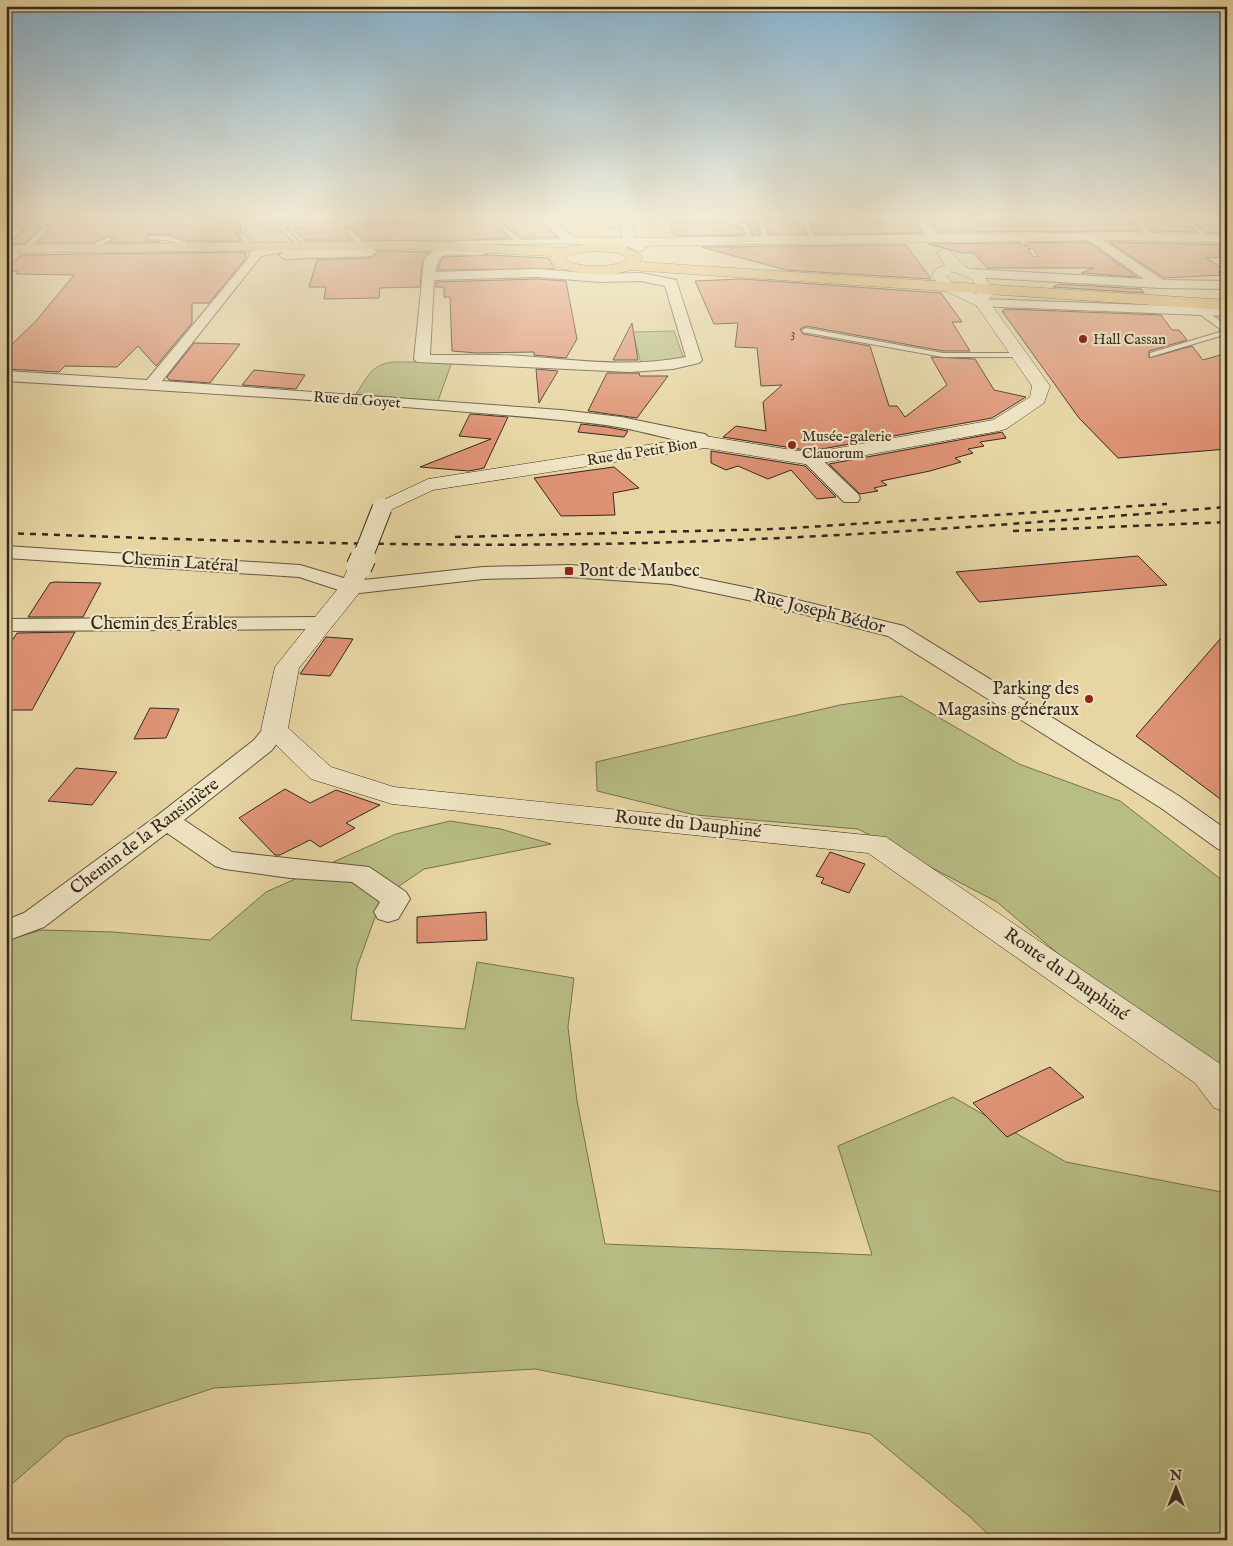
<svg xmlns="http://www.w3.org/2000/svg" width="1233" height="1546" font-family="'IM FELL English',serif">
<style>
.green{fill:#b8bd84;stroke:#767252}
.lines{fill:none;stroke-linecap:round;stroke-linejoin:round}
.stream{fill:#707e75;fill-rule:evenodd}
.building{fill:#df9375;stroke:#332820}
.lane-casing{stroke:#605441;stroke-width:2}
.street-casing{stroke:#605441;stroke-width:2}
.secondary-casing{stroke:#332820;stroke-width:1}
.primary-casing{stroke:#332820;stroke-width:1}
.lane{fill:#efe4c3;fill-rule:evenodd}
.street{fill:#efe4c3;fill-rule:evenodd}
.secondary{fill:#efe4c3;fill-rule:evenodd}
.primary{fill:#e4bb72;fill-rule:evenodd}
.rail{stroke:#332820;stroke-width:2.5;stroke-dasharray:6 6;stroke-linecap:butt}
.secondary-bridge-far1-casing{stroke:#332820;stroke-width:21;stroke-linecap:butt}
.secondary-bridge-casing{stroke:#332820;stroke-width:27;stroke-linecap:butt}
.secondary-bridge-far1{stroke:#efe4c3;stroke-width:19}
.secondary-bridge{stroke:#efe4c3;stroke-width:25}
.poi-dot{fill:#8f2418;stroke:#efe4c3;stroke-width:2}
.labels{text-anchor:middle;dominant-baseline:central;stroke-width:4.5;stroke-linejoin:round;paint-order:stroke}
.far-number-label{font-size:12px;fill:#5e4335}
.far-poi-label{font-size:15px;fill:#332820;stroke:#efe4c3;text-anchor:start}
.far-street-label{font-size:15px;fill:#332820;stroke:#efe4c3}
.street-label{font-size:18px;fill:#332820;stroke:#efe4c3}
.poi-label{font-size:18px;fill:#332820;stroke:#efe4c3;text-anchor:start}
</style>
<rect width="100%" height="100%" fill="#e7d6a3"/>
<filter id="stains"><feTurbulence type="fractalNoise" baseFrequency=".004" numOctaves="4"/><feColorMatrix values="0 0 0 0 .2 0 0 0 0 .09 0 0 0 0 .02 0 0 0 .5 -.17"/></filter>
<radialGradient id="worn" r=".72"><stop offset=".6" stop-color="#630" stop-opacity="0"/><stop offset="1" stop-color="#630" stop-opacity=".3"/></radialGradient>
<path class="green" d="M674 331 685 362 641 364 633 332Z
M393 362H452L438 401 356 394C368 377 370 365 393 362Z
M902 696 1019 764 1120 801 1227 884V1084L1116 1003 997 902 858 829 695 815 597 791 596 762 840 705Z
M450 821 501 829 551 844 424 869 382 898 357 967 351 1020 465 1029 477 962 574 978 568 1027 577 1101 605 1244 872 1255 838 1146 953 1097 1066 1162 1227 1193V1540H994L969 1516 870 1434 535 1369 214 1388 66 1437 6 1489V940L42 930 113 932 210 940 266 892 396 834Z"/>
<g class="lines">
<path class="stream" d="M1089 216H1095L1116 231 1112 232Z"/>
</g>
<path class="building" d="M239 216 241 231 236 233 241 241H189L167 234H149L146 240 160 242H111L113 239 110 235 94 242 37 243 51 228 44 225 25 243H10L23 231 22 228H16L6 235V217Z
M279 216H537L557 237 522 238 504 224 500 229 509 238 451 241 363 240 351 228 346 227 345 232 352 240H305L293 229 306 227 307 222 287 224Z
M666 216H724L727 224 742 229 744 235 674 236Z
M734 216H757L755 220 760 235H753L749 224Z
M763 216H788L790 220H796L807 234H769Z
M855 216H910L922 233 816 234 812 225H854Z
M927 216H969L971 220 1125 216 1141 231 938 232Z
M1137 216H1216L1227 225V233H1207L1193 220 1188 221 1187 224 1195 232 1153 231Z
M1088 242 1137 277 1081 273 1094 268H987L974 253H963L928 244 1019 243 1026 246 1028 243Z
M1109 242 1227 245V257L1206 258 1226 271 1218 272 1223 275 1164 278Z
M906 245 931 279 786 270 701 247Z
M379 251 429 252 422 262 420 287 380 288 379 298 324 299 326 287H309L317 260 371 258Z
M246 252 245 259 209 303H192V323L156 366 138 346 117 367 65 366 59 372 6 369V350L36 321 74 275 16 274 18 271H6L22 255Z
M487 255 548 258 555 269 438 270 441 259 445 257Z
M537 279 566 281 577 339 566 358 534 355V352L477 353 452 351 450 297H444V287H436V282Z
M742 279 941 293 962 322H952L970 351H943L806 326 800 329 803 334 870 346 889 406H897L905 417 947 385 931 357 975 359 994 390 1026 397 992 418 811 451 723 437 736 426 766 431 763 402 782 385 761 386 757 348 735 347 738 323 714 324 695 281Z
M1059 284 1141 289 1144 293 1053 287Z
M1006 309 1161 315 1172 330H1179L1187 340 1149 351V358L1192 346 1203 360 1227 353V449L1118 458 1079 418 1002 311Z
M632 323 638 360H613Z
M194 343 240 344 210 383 169 380 167 377Z
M536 369 558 371 539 403Z
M254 370 305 375 296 389 242 385Z
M607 373H639L640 376H668L637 418 588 411Z
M470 414 508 417 484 468 469 471 420 467 491 439 459 436Z
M581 424 607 427 628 431 624 437 578 432Z
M1002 432 1006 438 980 442 984 446 968 449 973 453 955 458 961 462 930 471 881 481 887 485 874 488 878 491 860 494 829 464Z
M711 451 805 466 836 497 817 499 791 470 768 479 738 466 726 470 711 463Z
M614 467 639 488 613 493 615 515 561 516 534 478Z
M1138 556 1167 585 979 602 956 572Z
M50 583 55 582 101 583 83 617H28Z
M1227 631V804L1136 736Z
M75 632 32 710H6V650L17 633Z
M326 637 353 639 330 676 300 674Z
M150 708 179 709 166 738 134 739Z
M76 768 117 772 92 805 48 801Z
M285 789 310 803 336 790 380 805 346 823 355 828 320 847 310 840 280 855H275L239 818Z
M830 852 865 864 849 893 821 883 824 878 816 876Z
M486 912 487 940 417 943V917Z
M1050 1067 1084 1097 1007 1137 973 1103Z"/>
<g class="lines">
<g class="lane-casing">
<path id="lane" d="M602 216H608L611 224 630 227 627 229 606 227Z
M726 216H732L733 220 748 226 754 243H750L743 228 728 222Z
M800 216H806L817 242 812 241Z
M1127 216H1134L1156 236V238H1152Z
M760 217 763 219 770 243 765 242 757 219Z
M1189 222H1193L1209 237V239H1205L1189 224Z
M306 223V225L285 228 302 244 300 247 277 227Z
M504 226 521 240 570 239 573 241 570 243 460 245 441 248 438 246 460 241 514 240 502 229Z
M44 227 49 228 27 250H23V248Z
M17 229 22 230 6 244V238Z
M346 229H350L361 240V246H357L356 241 346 231Z
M238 233H242L250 242 249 247H245V243Z
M149 236H166L198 246 195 248 166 240 147 239Z
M109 237 111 240 91 249 86 248Z
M1017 237H1021L1026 244H1022Z
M1029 249H1033L1037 256H1033Z
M15 253 20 254 6 267V261Z
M1198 309H1204L1227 326V334L1150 357V353L1223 331 1198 313Z
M806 328 943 353H1019L1023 355 1019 357H943L803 332 802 330Z"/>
</g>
<g class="street-casing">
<path id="street" d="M539 216H552L573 237 623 238 618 216H630L636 240 646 248 640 252 627 246 566 244Z
M912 216H924L941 239 939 242H931Z
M1218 216H1227V223Z
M1092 233 1163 280 1227 281V289L1160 288 973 277 966 273 973 269 1144 279 1088 240 1086 237 1088 234Z
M303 243 309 247 304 250 371 248 377 252 371 256 285 259 279 255 283 252 261 256 162 381 561 410 621 417 699 433 705 434 714 442 711 446C703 448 638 430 623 428 603 424 581 422 560 420 375 403 191 392 6 381V371L147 380 247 260 251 251 277 244Z
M450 246 483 247 489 251C480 261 453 249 439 258L435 272 537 269 600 274 641 273 676 280 702 360 699 363 673 369 630 372 417 362 414 359 424 262C429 250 438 248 450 246ZM537 277 600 282 641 281 665 286 686 357C631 368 577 360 522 356 491 354 460 355 430 355L434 280Z
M982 299 1227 308V316L977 306 975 303 977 300Z
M811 454 817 455 858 494 860 498 858 502H844L805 463 802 459 805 455Z
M6 546 300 565 354 581 483 567 569 565 671 572 749 588 904 626 1179 796 1227 830V851L1218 849 1161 808 888 636 748 600 671 584 569 577 483 579 351 594 299 577 6 558Z
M322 617 330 618 333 623 330 628 322 629 6 631V619Z
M274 723 282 725 286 730 272 750 184 820 232 852 369 867 406 892 410 899 398 919 388 922 378 919 374 912 380 902 352 882 290 878 225 869 215 866 167 833 44 927 6 941V920L24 913 158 815 254 740 266 725Z"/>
</g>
<g class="secondary-casing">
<path id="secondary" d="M1123 232 1227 235V243L1123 240 630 246 610 251 603 247 605 244 630 238Z
M944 249 949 250 965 267 982 273 995 293 988 300 1050 386 1044 403 1006 429 999 431 811 465 705 448 433 490 382 514 375 512 372 508 375 504 428 479 705 436 811 453 993 420 1030 397 1032 386 977 306 944 290 932 277 934 270 945 265 937 253ZM954 272 972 279 979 292 976 294 954 284 946 276Z
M359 560 367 562 370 567 359 593 299 668 288 728 331 767 394 787 886 837 1219 1063 1227 1072V1112L1214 1108 1195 1083 868 853 392 804 311 779 261 730 275 667 340 586 351 562Z"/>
</g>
<g class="primary-casing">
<path id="primary" d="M407 241 565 248 593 243 622 245 643 257 640 262 1227 300V310L630 270C605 278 580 274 556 267L550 258 552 256 407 249 6 253V245ZM593 251 619 253 628 258C617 269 576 268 565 259L569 255Z"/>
</g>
<use href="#lane" class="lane"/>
<use href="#street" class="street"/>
<use href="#secondary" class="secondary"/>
<use href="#primary" class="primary"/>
<path class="rail" d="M1013 531 1227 522
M6 533C219 541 432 548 645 543 839 538 1033 523 1227 507
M455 537 776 529 1167 504"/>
<g class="secondary-bridge-far1-casing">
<path id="secondary-bridge-far1" d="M362 559 382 508"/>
</g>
<g class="secondary-bridge-casing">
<path id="secondary-bridge" d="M359 567 363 558"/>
</g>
<use href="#secondary-bridge-far1" class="secondary-bridge-far1"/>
<use href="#secondary-bridge" class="secondary-bridge"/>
</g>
<linearGradient id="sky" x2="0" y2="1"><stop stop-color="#88b5d1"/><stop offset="0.5" stop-color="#f4edd6"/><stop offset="1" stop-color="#f4edd6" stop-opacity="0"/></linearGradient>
<rect width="1233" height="433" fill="url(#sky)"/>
<g class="poi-dot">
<circle cx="1083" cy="339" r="5"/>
<circle cx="792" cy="445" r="5"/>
<rect x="564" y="566" width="10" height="10" rx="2.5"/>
<circle cx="1089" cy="699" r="5"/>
</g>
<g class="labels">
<g class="far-number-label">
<text x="793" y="333">3</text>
</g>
<g class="far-poi-label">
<text x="1093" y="339">Hall Cassan</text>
<text x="802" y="436">Musée-galerie<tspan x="802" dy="17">Clauorum</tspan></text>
</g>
<g class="far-street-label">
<text transform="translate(357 400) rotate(4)">Rue du Goyet</text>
<text transform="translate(642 452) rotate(-9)">Rue du Petit Bion</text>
</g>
<g class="street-label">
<text transform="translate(180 563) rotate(4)">Chemin Latéral</text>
<text transform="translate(819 612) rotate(14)">Rue Joseph Bédor</text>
<text x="164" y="624">Chemin des Érables</text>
<text transform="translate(688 825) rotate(6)">Route du Dauphiné</text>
<text transform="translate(145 837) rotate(-37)">Chemin de la Ransinière</text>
<text transform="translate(1066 975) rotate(35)">Route du Dauphiné</text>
</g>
<g class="poi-label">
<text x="579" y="571">Pont de Maubec</text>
<text x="1079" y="689" text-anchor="end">Parking des<tspan x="1079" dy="21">Magasins généraux</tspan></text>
</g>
</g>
<rect width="1233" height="1546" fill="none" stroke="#e7d6a3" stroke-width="25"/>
<rect x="8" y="8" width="1218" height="1531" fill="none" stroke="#332820" stroke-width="2.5"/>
<rect x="12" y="12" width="1208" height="1521" fill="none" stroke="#332820"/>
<g transform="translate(1176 1488)" stroke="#efe4c3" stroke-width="4" paint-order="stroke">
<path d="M0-4L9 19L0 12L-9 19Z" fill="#332820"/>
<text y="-8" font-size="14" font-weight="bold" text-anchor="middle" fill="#332820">N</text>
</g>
<rect width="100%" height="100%" filter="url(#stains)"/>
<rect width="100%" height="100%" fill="url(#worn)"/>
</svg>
